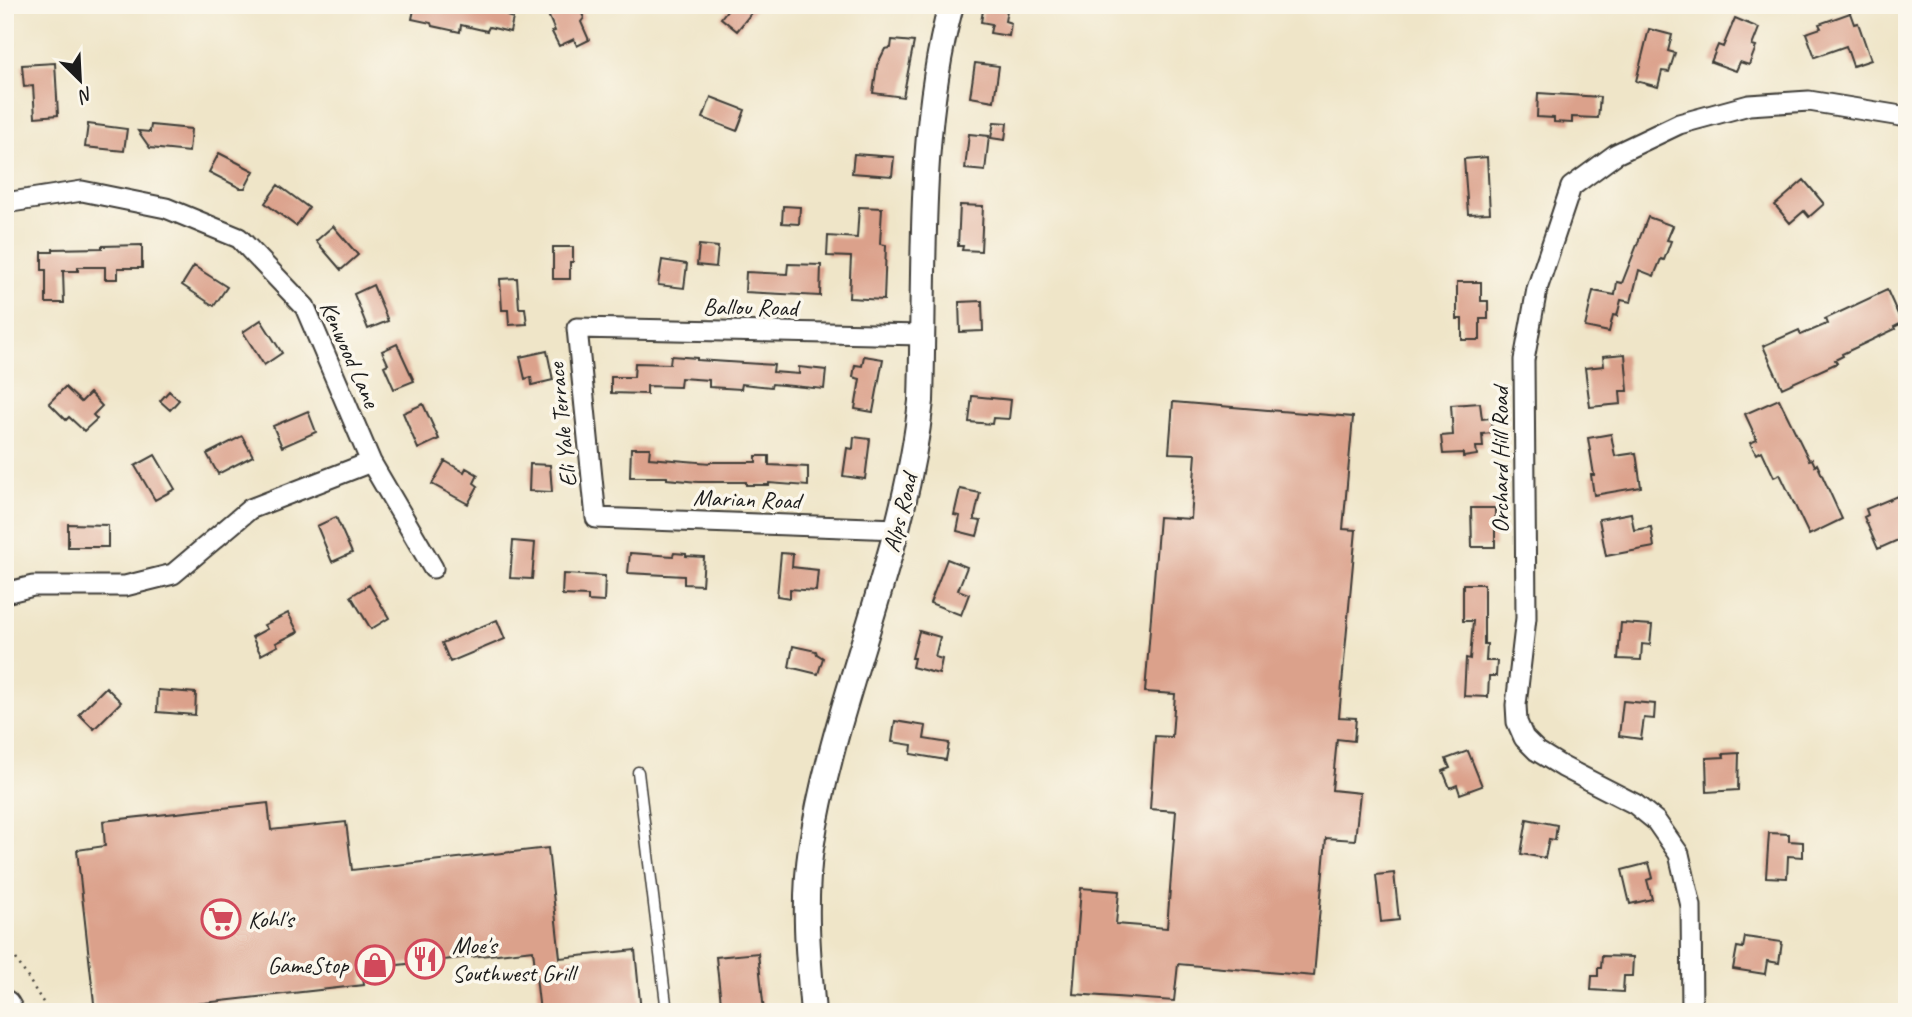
<svg xmlns="http://www.w3.org/2000/svg" width="1912" height="1017" font-family="Caveat,sans-serif">
<style>
.building{fill:#dba18b}
.lines{fill:none;stroke-linecap:round;stroke-linejoin:round}
.service-casing{stroke:#3c3a36;stroke-width:13}
.minor-casing{stroke:#3c3a36;stroke-width:23}
.tertiary-casing{stroke:#3c3a36;stroke-width:28}
.secondary-casing{stroke:#3c3a36;stroke-width:32}
.path{stroke:#3c3a36;stroke-width:2.5;stroke-dasharray:2 5;stroke-linecap:butt}
.service{stroke:#fff;stroke-width:10}
.minor{stroke:#fff;stroke-width:19}
.tertiary{stroke:#fff;stroke-width:24}
.secondary{stroke:#fff;stroke-width:28}
.labels{text-anchor:middle;dominant-baseline:central;stroke-width:7;stroke-linejoin:round;paint-order:stroke}
.street-label{font-size:24px;fill:#1c1c1c;stroke:#fbf7ec}
.poi-label{font-size:24px;fill:#1c1c1c;stroke:#fbf7ec;text-anchor:start}
</style>
<rect width="100%" height="100%" fill="#fbf7ec"/>
<filter id="ink" filterUnits="userSpaceOnUse"><feTurbulence type="fractalNoise" baseFrequency=".0143" numOctaves="2"/><feDisplacementMap in="SourceGraphic" scale="14" xChannelSelector="R" yChannelSelector="G"/><feConvolveMatrix kernelMatrix="1 2 1 2 8 2 1 2 1" color-interpolation-filters="sRGB"/></filter>
<filter id="wash" filterUnits="userSpaceOnUse"><feTurbulence type="fractalNoise" baseFrequency=".00686" numOctaves="4" result="noise"/><feDisplacementMap in="SourceGraphic" scale="28" xChannelSelector="R" yChannelSelector="G"/><feGaussianBlur stdDeviation="1.57" result="paint"/><feColorMatrix in="noise" values="0 0 0 0 0 0 0 0 0 0 0 0 0 0 0 0 0 1.4 0 .05"/><feComposite in="paint" operator="in"/></filter>
<g filter="url(#wash)">
<rect width="100%" height="100%" fill="#efe5c8"/>
<g id="blocks">
<path class="building" d="M415 5H509L507 16 513 18 510 32 489 27 487 31 461 25 460 32 432 26 431 23 412 19Z
M544 5H578L584 18 581 22 589 40 577 46 574 39 559 46 552 32 555 31Z
M731 5H758L737 31 721 18Z
M984 5H1008L1005 21 1011 23 1009 36 990 33 992 24 981 22Z
M1850 13 1854 24 1858 23 1871 60 1853 66 1846 46 1815 57 1806 33 1821 28 1819 24Z
M1735 18 1759 28 1752 46 1756 47 1749 65 1740 62 1736 71 1711 62 1718 45 1723 47Z
M1649 29 1672 35 1668 51 1675 53 1669 72 1662 71 1658 87 1636 81Z
M892 40 914 42 903 97 873 93 877 65 885 49 891 48Z
M55 63 58 115 35 117 33 86 24 87 22 65Z
M975 63 999 66 994 101 970 97Z
M1538 93 1600 97 1598 118 1572 117V123L1554 122V118L1537 117Z
M711 97 745 110 737 131 703 118Z
M994 122 1007 123 1005 140 991 138Z
M88 124 127 129 124 151 85 147Z
M151 125 191 129 189 152 150 148 138 131 150 132Z
M969 134 989 136 985 171 965 169Z
M219 153 254 171 245 188H240L209 172Z
M854 154 894 157 892 176 852 173Z
M1487 157 1490 213 1468 214 1464 159Z
M1804 180 1824 204 1809 217 1804 211 1790 223 1775 205Z
M278 185 309 208 296 226 265 203Z
M960 205 983 206 981 251 962 250 963 246H958Z
M783 206 800 207 799 224 782 223Z
M859 207 882 208 880 244 886 245 884 300 849 298 851 257 827 256 828 236 857 238Z
M1648 217 1673 226 1667 240 1671 241 1664 260 1661 259 1654 276 1639 270 1631 302 1621 300 1617 316 1613 315 1609 332 1585 327 1593 291 1615 295 1617 282 1622 283Z
M333 226 358 255 341 270 316 241Z
M142 245V268H118V279H105V267H78V271H63L64 303H46V270H42V252H53V249L102 248V246Z
M699 245 718 247 716 267 697 265Z
M553 247H573V262H570V279H553Z
M662 260 687 264 684 288 658 285Z
M788 264 821 265 820 296 745 292 746 272 787 274Z
M194 266 227 287 214 306 182 285Z
M517 278 519 308H525L527 324 509 325 508 310H502L500 279Z
M1457 282H1481V301H1488V319H1480V340H1462V319H1457Z
M373 285 388 321 368 329 354 294Z
M1887 290 1902 323 1894 327 1895 329 1842 354 1843 356 1835 360 1837 363 1782 388 1763 346 1799 330 1801 335 1827 324 1825 319Z
M982 301 983 331 960 332 959 302Z
M261 320 282 353 264 365 243 332Z
M397 344 414 381 394 389 384 366 388 364 382 351Z
M547 351 553 380 532 385 531 377 525 379 520 357Z
M1625 354 1628 391H1620L1621 404 1590 407 1585 368 1604 366 1603 356Z
M671 356 697 358V360L774 365 773 372 799 374V367L826 370 824 389 772 384 771 387 742 384 741 389 709 387V380L681 378 680 387 647 386V394L611 393V377H634L635 363 670 364Z
M864 356 883 359 873 412 855 409 860 379 853 377 855 365 862 366Z
M65 387 81 402 90 393 102 406 93 415 97 419 84 431 69 417 66 420 49 403Z
M169 391 179 400 170 410 160 401Z
M972 396 1011 400 1009 419 993 418 992 424 969 422Z
M1779 399 1809 460 1812 459 1815 466 1817 464 1842 519 1809 535 1780 474 1774 477 1762 451 1756 454 1750 443 1757 440 1745 414Z
M1173 402 1353 417 1343 529 1356 530 1339 717 1356 718 1354 741 1337 739 1332 790 1360 793 1355 840 1326 838 1314 976 1178 964 1174 1001 1073 994 1081 888 1119 891 1116 924 1167 928 1176 811 1150 809 1155 736 1172 737 1175 694 1145 692 1159 517 1191 519 1196 454 1169 453Z
M1480 403 1482 419 1491 418 1492 433 1482 434 1483 447H1476L1477 455 1463 457V453L1443 454 1441 436 1453 435 1451 405Z
M423 404 439 439 418 449 403 413Z
M308 411 316 432 282 447 273 426Z
M1611 434 1615 456 1636 453 1641 487 1594 495 1591 475H1594L1588 438Z
M242 436 253 456 218 474 207 454Z
M854 437 870 439 865 479 843 476 847 448 853 449Z
M631 448H650L649 458 710 463V462H756V456H769V465L808 467V486L769 483V485H746V482H698L667 479V477H630Z
M155 455 175 489 155 500 135 466Z
M445 461 464 472 466 468 478 475 474 483 478 486 468 504 432 484Z
M530 464 550 465 552 492 529 491Z
M960 489 980 493 974 520 981 521 977 536 957 531 960 516 954 515Z
M1907 492V536L1878 549 1864 517 1868 515 1866 509Z
M1471 508H1495V547H1472Z
M1631 513 1634 530 1651 527 1654 547 1606 556 1599 519Z
M336 517 352 553 332 562 317 526Z
M68 524 108 525V547H68Z
M513 541 535 543 532 579 510 578Z
M630 553 673 556 674 553 686 554V556L704 557 702 585 684 584V576L628 573Z
M781 553 793 554 792 567 818 570 816 591 790 589V598L777 596Z
M947 559 967 567 958 590 969 594 961 615 930 603Z
M563 574 605 576 604 602 588 601V596L562 595Z
M1463 584H1484V644H1487L1486 661H1497L1496 676H1489L1488 697 1464 696 1466 658 1470 659 1473 621H1463Z
M369 585 389 618 371 629 351 596Z
M288 613 298 632 276 643 278 646 261 655 252 637 267 629 264 625Z
M497 620 505 639 450 662 442 643Z
M1621 623 1652 625 1650 645 1642 644 1641 660 1618 659Z
M919 631 940 637 935 657 942 659 939 674 912 667 914 658H912Z
M793 646 816 651 817 654 823 658 818 674 789 667Z
M106 687 121 702 94 729 79 714Z
M158 690 196 693 195 715 157 712Z
M1623 701 1655 704 1654 719 1644 718 1641 739 1619 736Z
M895 721 926 726 924 739 949 743 946 760 911 754 912 745 892 742Z
M1468 751 1482 786 1460 794 1457 785 1450 788 1443 771 1450 768 1446 759Z
M1739 753 1738 790 1707 792 1706 758 1724 757 1723 754Z
M268 803 271 830 346 822 352 870 548 848 560 958 635 950 641 1012H540L533 950 362 969 364 985 123 1012H95L77 850 105 846 103 821Z
M1527 819 1557 825 1555 840 1549 839 1545 858 1521 854Z
M1769 833 1789 834V841L1803 842V857L1788 856 1787 878 1766 877Z
M1649 863 1653 878 1647 880 1652 899 1630 904 1622 870Z
M1394 873 1399 920 1381 922 1376 875Z
M1745 937 1782 942 1779 963 1767 961 1765 974 1733 969 1737 947 1743 948Z
M758 953 764 1012H722L716 957Z
M1602 956 1633 957 1632 976H1624L1623 992 1591 990 1592 976H1598V968H1601Z"/>
</g>
</g>
<g filter="url(#ink)">
<use href="#blocks" fill-opacity="0" stroke="#3c3a36" stroke-width="2"/>
<g class="lines">
<g class="service-casing">
<path id="service" d="M638 772 667 1012"/>
</g>
<g class="minor-casing">
<path id="minor" d="M5 203 82 191 166 208 239 238 305 307 371 462 433 568
M898 529 596 518 577 328 923 335
M5 593 33 586H125L173 574 250 509 371 462
M1692 1012 1691 906 1679 854 1656 821 1635 804 1563 767 1537 751 1524 738 1517 722 1516 705 1526 618 1524 360 1537 289 1571 187 1616 154 1679 124 1749 105 1809 101 1907 117"/>
</g>
<g class="tertiary-casing">
<path id="tertiary" d="M813 1012C808 957 803 903 811 848 835 696 905 555 921 401 925 270 917 133 951 5"/>
</g>
<g class="secondary-casing">
<path id="secondary" d="M5 1005 9 1012"/>
</g>
<path class="path" d="M5 941 49 1012"/>
<use href="#service" class="service"/>
<use href="#minor" class="minor"/>
<use href="#tertiary" class="tertiary"/>
<use href="#secondary" class="secondary"/>
</g>
</g>
<defs>
<g id="supermarket-ring" transform="scale(2.0125)"><circle r="9.5" fill="#fbf7ec" stroke="#d1495b" stroke-width="1.5"/><path d="M-6-5.5h2.5l.6 2H6L4.5 2H-2.5L-4.4-4H-6ZM-1.5 3.2a1.3 1.3 0 1 0 .1 0ZM3 3.2a1.3 1.3 0 1 0 .1 0Z" fill="#d1495b"/></g>
<g id="restaurant-ring" transform="scale(2.0125)"><circle r="9.5" fill="#fbf7ec" stroke="#d1495b" stroke-width="1.5"/><path d="M-5-6h1v4h1v-4h1v4h1v-4h1v5L-1.5 .5V6h-2V.5L-5-1ZM5-6V6H3V1.5H1.5Q1.5-4 5-6Z" fill="#d1495b"/></g>
<g id="shop-ring" transform="scale(2.0125)"><circle r="9.5" fill="#fbf7ec" stroke="#d1495b" stroke-width="1.5"/><path d="M-5-2.5h2.3a2.7 3.5 0 0 1 5.4 0H5L5.5 6h-11ZM-1.5-2.5h3a1.5 2.3 0 0 0-3 0Z" fill="#d1495b"/></g>
</defs>
<g fill-rule="evenodd">
<use href="#supermarket-ring" x="221" y="919"/>
<use href="#restaurant-ring" x="425" y="959"/>
<use href="#shop-ring" x="375" y="965"/>
</g>
<g class="labels">
<g class="street-label">
<text transform="translate(750 307) rotate(1)">Ballou Road</text>
<text transform="translate(350 354) rotate(66)">Kenwood Lane</text>
<text transform="translate(562 425) rotate(-96)">Eli Yale Terrace</text>
<text transform="translate(1500 460) rotate(-90)">Orchard Hill Road</text>
<text transform="translate(747 499) rotate(2)">Marian Road</text>
<text transform="translate(900 513) rotate(-76)">Alps Road</text>
</g>
<g class="poi-label">
<text x="248" y="919">Kohl's</text>
<text x="452" y="945">Moe's<tspan x="452" dy="28">Southwest Grill</tspan></text>
<text x="348" y="965" text-anchor="end">GameStop</text>
</g>
</g>
<rect width="1912" height="1017" fill="none" stroke="#fbf7ec" stroke-width="28"/>
<g transform="translate(80 80) rotate(156)" stroke="#fbf7ec" stroke-width="5" paint-order="stroke">
<path d="M0-5L12 26L0 18L-12 26Z" fill="#1c1c1c"/>
<text y="-10" font-size="19" font-weight="bold" text-anchor="middle" fill="#1c1c1c">N</text>
</g>
</svg>
